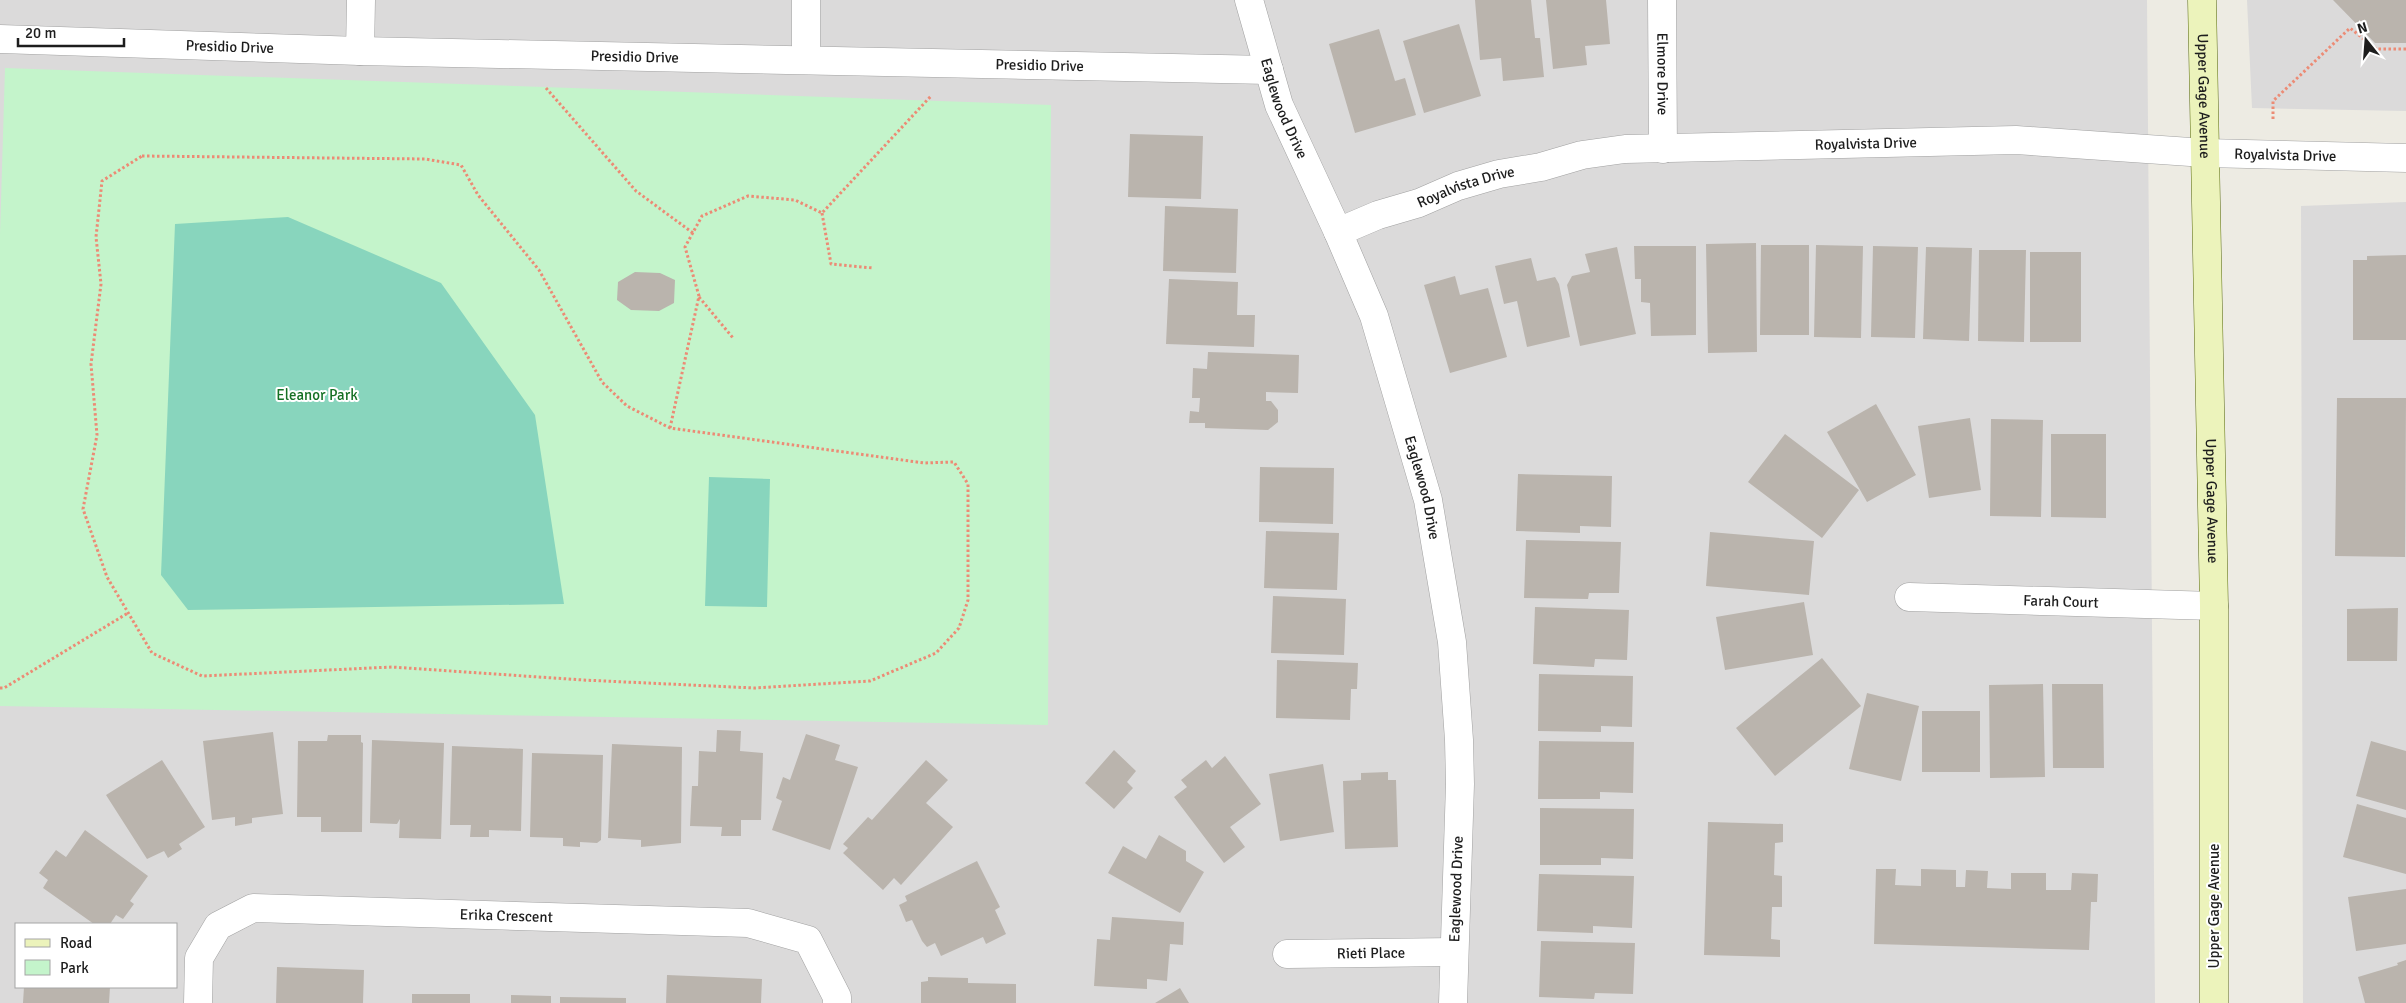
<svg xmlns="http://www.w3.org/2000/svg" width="2406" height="1003" font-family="Signika,sans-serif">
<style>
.residential{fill:#dbdada;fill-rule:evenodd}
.park{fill:#c4f4cb}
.pitch{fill:#88d5bd}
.building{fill:#bab4ad}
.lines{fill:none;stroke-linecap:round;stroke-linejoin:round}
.minor-casing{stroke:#a1a1a1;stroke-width:29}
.secondary-casing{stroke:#58690f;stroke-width:29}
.path{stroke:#ec8b75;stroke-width:3;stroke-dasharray:2.5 2.5;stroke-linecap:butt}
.minor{stroke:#fff;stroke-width:28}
.secondary{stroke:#ecf3bb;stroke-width:28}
.labels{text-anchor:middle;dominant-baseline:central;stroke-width:4;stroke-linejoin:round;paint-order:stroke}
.street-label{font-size:15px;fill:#1d1d1d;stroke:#fff}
.park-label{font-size:15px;fill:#157024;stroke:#fff}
</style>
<rect width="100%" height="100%" fill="#edebe3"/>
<path class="residential" d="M0 0H2147L2155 1003H0ZM16 924H176V987H16Z
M2247 0H2406V111L2252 108Z
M2406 202V1003H2303L2301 206Z"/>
<path class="park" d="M5 68 1051 105 1048 725 0 706V235Z"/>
<path class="pitch" d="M288 217 441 283 535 415 564 604 188 610 161 575 175 224Z
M709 477 770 479 767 607 705 606Z"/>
<path class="building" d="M1475 0H1531L1535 38H1540L1544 77 1503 81 1501 58 1480 60Z
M1546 0H1606L1610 44 1585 46 1587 65 1553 69Z
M2333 0H2406V43H2375Z
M1459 24 1481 96 1424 113 1403 41Z
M1379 29 1395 81 1405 78 1416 115 1355 133 1329 44Z
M1130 134 1203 136 1201 199 1128 197Z
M1165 206 1238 209 1236 273 1163 271Z
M1756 243 1757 352 1708 353 1706 244Z
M1761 245H1809V335H1760Z
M1816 245 1863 246 1861 338 1814 337Z
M1634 246H1696V335L1651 336 1650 303 1641 302V279H1635Z
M1873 246 1918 247 1915 338 1871 337Z
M1617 247 1636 334 1580 346 1567 285 1572 276 1590 272 1585 254Z
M1926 247 1972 248 1969 341 1923 339Z
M1979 250H2026L2024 342 1978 341Z
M2030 252H2081V342H2030Z
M2406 255V340H2353V260H2367V256Z
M1531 258 1537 281 1555 277 1559 284 1570 337 1527 347 1517 301 1504 304 1495 266Z
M635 272 660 273 675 280 674 303 659 311 631 310 617 300 618 282Z
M1455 276 1460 295 1488 288 1507 357 1450 373 1424 285Z
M1169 279 1238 282 1237 315H1255L1254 347 1166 344Z
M1208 352 1299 355 1298 393 1266 392V401H1271L1278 410V422L1268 430 1205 428V423H1189L1190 411 1199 412 1200 398H1192L1193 368 1207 369Z
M2337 398H2406L2405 557 2335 556Z
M1876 404 1916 475 1867 502 1827 432Z
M1970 418 1981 490 1929 498 1918 426Z
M1991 419 2043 420 2041 517 1990 516Z
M1785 434 1859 490 1822 538 1748 482Z
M2051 434H2106V518L2051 517Z
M1260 467 1334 468 1333 524 1259 522Z
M1518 474 1612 476 1611 527 1580 526V533L1516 531Z
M1266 531 1339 533 1337 590 1264 588Z
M1710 532 1814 541 1809 595 1706 586Z
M1526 540 1621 542 1619 593H1589L1588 599 1524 598Z
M1273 596 1346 599 1344 655 1271 653Z
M1804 602 1813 655 1725 670 1716 617Z
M1535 607 1629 610 1627 660 1595 659 1594 667 1533 664Z
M2398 608 2397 661H2347V609Z
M1822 658 1861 706 1775 776 1736 728Z
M1277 660 1358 663 1357 689H1351L1350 720 1276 718Z
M1539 674 1633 676 1632 727 1601 726V732L1538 731Z
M2043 684 2045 777 1990 778 1989 685Z
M2052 684H2103L2104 768H2053Z
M1867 693 1919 706 1901 781 1849 769Z
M1922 711H1980V772H1922Z
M717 730 741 731 740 751 763 753 761 820H741V836H721L722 827 690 826 692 786H698L699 751 716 752Z
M273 732 283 814 252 818V823L235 826V817L212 820 203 741Z
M806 734 840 745 835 760 858 767 830 850 772 830 782 801 776 798 783 777 790 780Z
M328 735H361V742L363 743 362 832H321V817H297L298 741H327Z
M372 740 444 743 441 839 399 838 400 819 397 824 370 823Z
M1539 741 1634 742 1633 793 1600 792V799H1538Z
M2371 741 2406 751V810L2356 796Z
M612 744 682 747 681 843 641 847V840L608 838Z
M452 746 523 749 521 831 489 830V837H470L471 825H450Z
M1114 750 1136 771 1127 782 1133 788 1114 809 1085 783Z
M532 753 603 755 601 840 597 843 580 842V847L563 846V838L530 837Z
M1225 756 1261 804 1230 827 1245 847 1224 863 1174 797 1187 787 1181 780 1206 760 1212 768Z
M162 760 205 827 179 844 182 849 168 858 164 851 147 859 106 795Z
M926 760 948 780 926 803 953 827 901 885 894 878 883 890 843 853 848 848 843 844 868 817 872 820Z
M1323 764 1334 832 1280 841 1269 774Z
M1388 772V780H1396L1398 847 1345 849 1343 781 1361 780V773Z
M2357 804 2406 818V874L2343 857Z
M1540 808 1634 809 1633 859 1601 858V865H1540Z
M1708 822 1783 824V842L1775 843 1774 875 1782 876V907H1772L1771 939 1780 940V957L1704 955Z
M85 830 148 876 130 901 134 904 123 919 116 915 110 924H94L43 888 48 880 39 873 56 850 66 857Z
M1159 835 1186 851V861L1204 872 1180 913 1108 873 1123 846 1146 859Z
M977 861 1000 907 995 910 1006 934 986 944 983 937 941 956 935 943 927 947 922 941 912 920 906 922 899 905 907 901 905 896Z
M1876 869H1896L1895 885 1921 886V869L1956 870V887H1965L1966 870 1988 871 1987 888 2011 889V873H2046V890H2071L2072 873 2098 874 2097 902H2091L2089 950 1874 944Z
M1539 874 1634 876 1632 928 1593 926V933L1537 931Z
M2406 889V944L2356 951 2348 897Z
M1112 917 1184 922 1183 945 1170 944 1167 981 1147 979V989L1094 986 1097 939 1110 940Z
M1541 941 1635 943 1633 994 1595 993 1594 999 1539 997Z
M2406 960V1003H2365L2358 977 2398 965 2397 963Z
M277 967 364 970 363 1003H276Z
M667 975 762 979 761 1003H666Z
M928 977 968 978V983L1016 984V1003H921V982L928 981Z
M24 987H110L109 1003H23Z
M1180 988 1189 1003H1155Z
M412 994H470V1003H412Z
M511 995 551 996V1003H511Z
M560 997 626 998V1003H560Z"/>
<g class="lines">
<g class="minor-casing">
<g id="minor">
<path d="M806 0V60"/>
<path id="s1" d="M1249 0 1279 105 1338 232 1374 316 1428 500 1452 642 1459 740 1460 784 1453 1003"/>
<path id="s2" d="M1662 0 1663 149"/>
<path id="s3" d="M0 39 360 51 1269 70"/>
<path d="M360 51 361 0"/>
<path id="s4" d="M1338 232 1378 215 1419 203 1458 186 1499 174 1541 167 1582 155 1625 149 2016 140 2205 153 2406 158"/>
<path id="s5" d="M1909 597 2214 606"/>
<path id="s6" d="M1287 954 1454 952"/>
<path id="s7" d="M198 1003 199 958 218 926 253 908 748 923 808 940 837 997V1003"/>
</g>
</g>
<g class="secondary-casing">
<g id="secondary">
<path id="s8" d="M2202 0 2214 606V1003"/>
</g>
</g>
<path class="path" d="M546 88 636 191 693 233
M2273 119V101L2350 28 2376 49H2406
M142 156 425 159 461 165 478 195 539 270 602 382 627 406 670 428 924 463 954 462 968 484V600L959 628 936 653 870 681 754 688 583 680 392 667 202 676 152 653 107 577 83 509 97 435 91 364 101 284 96 237 102 181Z
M822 213 831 264 873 268
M699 297 733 338
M670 428 699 296 685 247 702 216 748 196 795 200 822 213 931 96
M0 688H4L128 613"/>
<use href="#minor" class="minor"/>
<use href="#secondary" class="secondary"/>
</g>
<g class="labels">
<g class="street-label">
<text stroke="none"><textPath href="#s3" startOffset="230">Presidio Drive</textPath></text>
<text stroke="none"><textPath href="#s3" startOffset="635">Presidio Drive</textPath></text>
<text stroke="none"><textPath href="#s3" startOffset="1040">Presidio Drive</textPath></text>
<text stroke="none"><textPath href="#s2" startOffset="74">Elmore Drive</textPath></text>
<text stroke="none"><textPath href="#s8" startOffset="96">Upper Gage Avenue</textPath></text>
<text stroke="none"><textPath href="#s1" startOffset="114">Eaglewood Drive</textPath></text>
<text stroke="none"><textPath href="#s4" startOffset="541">Royalvista Drive</textPath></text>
<text stroke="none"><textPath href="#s4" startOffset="961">Royalvista Drive</textPath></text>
<text stroke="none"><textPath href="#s4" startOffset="136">Royalvista Drive</textPath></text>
<text stroke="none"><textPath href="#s1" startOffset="519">Eaglewood Drive</textPath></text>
<text stroke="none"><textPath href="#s8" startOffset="501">Upper Gage Avenue</textPath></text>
<text stroke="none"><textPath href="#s5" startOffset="152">Farah Court</textPath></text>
<text transform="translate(1456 889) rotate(-88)">Eaglewood Drive</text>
<text transform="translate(2214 906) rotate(-90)">Upper Gage Avenue</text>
<text stroke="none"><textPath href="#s7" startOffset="375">Erika Crescent</textPath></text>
<text stroke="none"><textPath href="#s6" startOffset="84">Rieti Place</textPath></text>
</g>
<g class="park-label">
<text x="317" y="395">Eleanor Park</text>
</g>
</g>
<rect x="15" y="923" width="162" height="65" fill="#ffffff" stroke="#a5a5a5"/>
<rect x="25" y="939" width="25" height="8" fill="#ecf3bb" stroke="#a5a5a5"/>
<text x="60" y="948" font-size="15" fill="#1d1d1d">Road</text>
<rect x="25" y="960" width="25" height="15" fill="#c4f4cb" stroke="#a5a5a5"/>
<text x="60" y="973" font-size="15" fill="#1d1d1d">Park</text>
<g transform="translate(2366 40) rotate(343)" stroke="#ffffff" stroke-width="4" paint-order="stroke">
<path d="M0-4L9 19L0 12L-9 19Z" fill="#1d1d1d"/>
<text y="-8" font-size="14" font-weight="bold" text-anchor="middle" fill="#1d1d1d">N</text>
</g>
<path d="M18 38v8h106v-8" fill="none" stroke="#1d1d1d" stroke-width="2.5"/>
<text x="25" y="38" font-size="15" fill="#1d1d1d" stroke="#ffffff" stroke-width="4" paint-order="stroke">20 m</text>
</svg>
